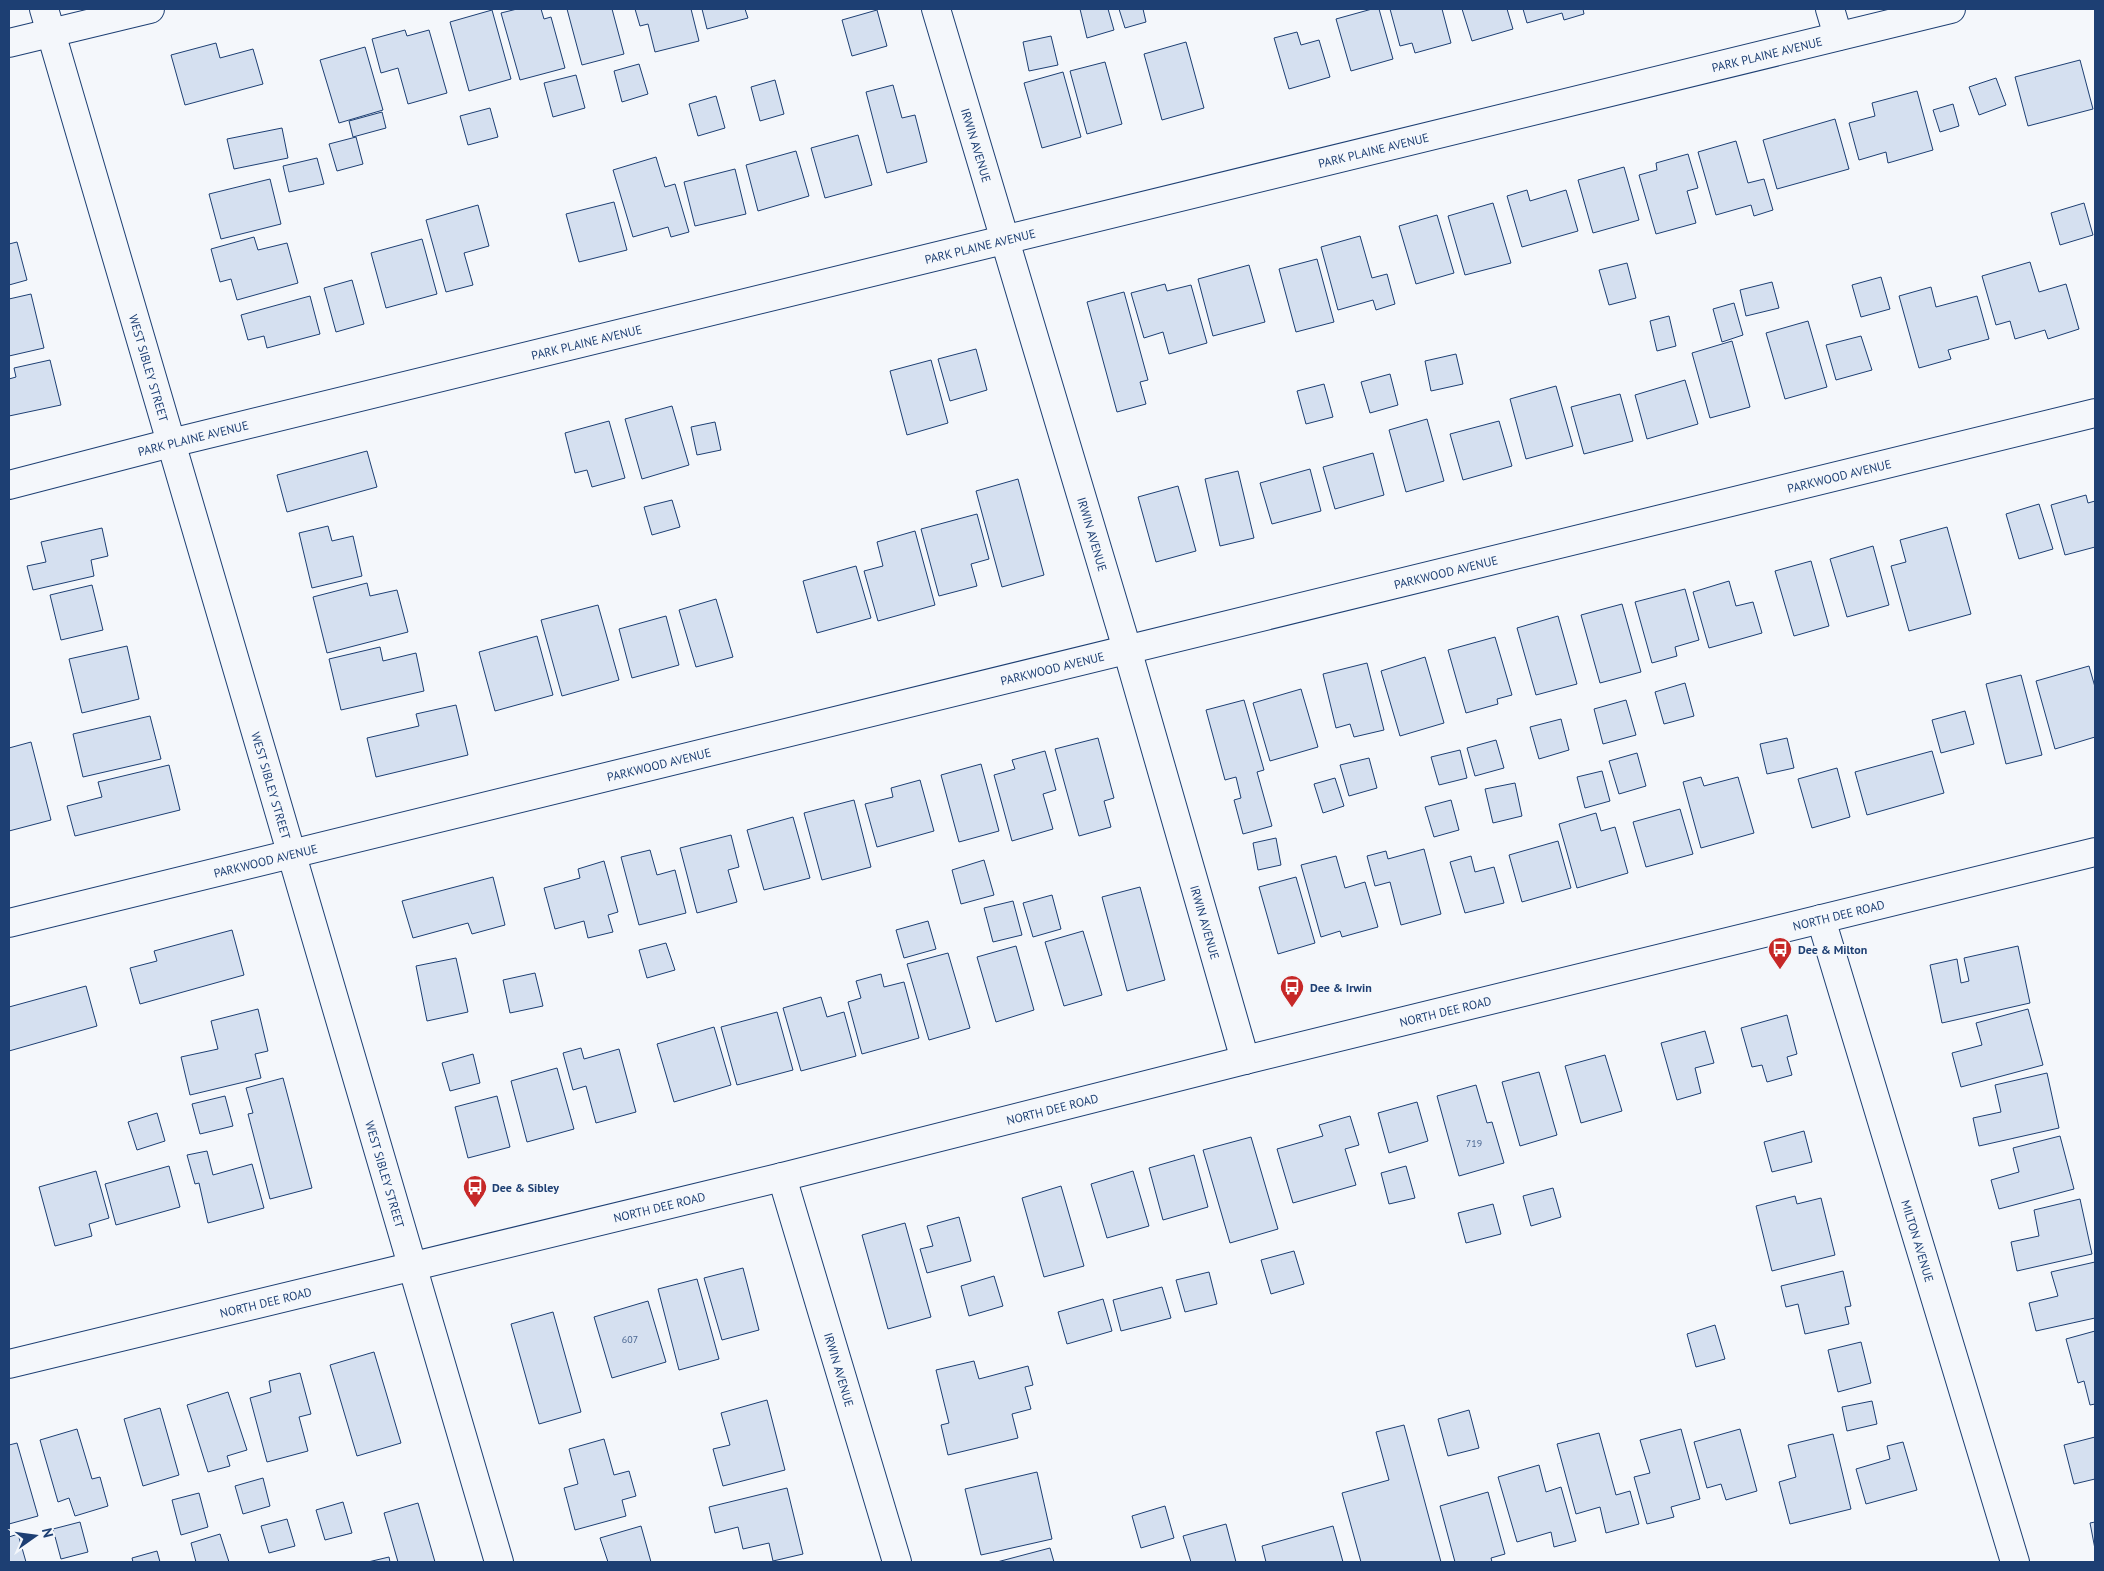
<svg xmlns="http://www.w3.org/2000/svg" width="2104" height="1571" font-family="'PT Sans',sans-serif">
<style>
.building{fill:#d5e0f0;stroke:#1d3f73}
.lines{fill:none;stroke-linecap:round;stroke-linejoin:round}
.minor-casing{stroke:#1d3f73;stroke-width:30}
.major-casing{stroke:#1d3f73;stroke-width:30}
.minor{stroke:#f4f7fb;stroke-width:28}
.major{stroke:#f4f7fb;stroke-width:28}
.labels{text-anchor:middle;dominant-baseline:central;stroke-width:4;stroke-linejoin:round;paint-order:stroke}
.number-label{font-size:10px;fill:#4b6792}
.street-label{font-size:12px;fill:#1d3f73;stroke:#f4f7fb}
.poi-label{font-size:12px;font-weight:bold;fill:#1d3f73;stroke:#f4f7fb;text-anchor:start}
</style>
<rect width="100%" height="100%" fill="#f4f7fb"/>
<path class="building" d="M517 9H541L544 19 551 17 565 68 520 80 501 13Z
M567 9H612L624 54 582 65Z
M635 9H691L699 41 655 52 648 24 640 26Z
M702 9H745L748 18 707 29Z
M1080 9H1108L1114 30 1087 38Z
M1119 9H1143L1146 22 1125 28Z
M1372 9H1379L1393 59 1351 71 1336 19Z
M1390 9H1442L1451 43 1415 53 1412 43 1400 46Z
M1462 9H1507L1513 29 1472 41Z
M1523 9H1583L1584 14 1564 20 1562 13 1527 23Z
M492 10 511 79 469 91 450 22Z
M877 10 887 46 852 56 842 20Z
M405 30 407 36 429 30 447 93 408 104 398 68 381 73 372 39Z
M1297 32 1301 45 1319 40 1330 77 1289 89 1274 38Z
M1051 36 1058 65 1029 71 1023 42Z
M1186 42 1204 108 1162 120 1144 54Z
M216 43 220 58 253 49 263 84 185 105 171 55Z
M365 47 383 110 339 123 320 60Z
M2080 60 2093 109 2028 126 2015 77Z
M1105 62 1122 124 1087 134 1070 71Z
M639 64 648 94 622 102 614 71Z
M1063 72 1081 137 1042 148 1024 83Z
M576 75 585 108 553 117 544 83Z
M1996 78 2006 105 1979 115 1969 87Z
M775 80 784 114 760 121 751 87Z
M893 85 902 118 915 115 927 162 887 173 866 92Z
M1917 91 1933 150 1888 163 1886 152 1859 160 1849 123 1875 116 1872 103Z
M716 96 725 128 698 136 689 104Z
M1953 104 1959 126 1940 132 1933 110Z
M490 108 498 137 468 145 460 116Z
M382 112 386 128 353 137 349 121Z
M1835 119 1849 169 1777 189 1763 140Z
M282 128 288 158 234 169 227 139Z
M858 135 872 185 825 198 811 148Z
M356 137 363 164 337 171 329 144Z
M1736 141 1748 183 1764 179 1773 210 1754 216 1751 205 1716 215 1698 152Z
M796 151 809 196 758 211 746 165Z
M1688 154 1698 188 1687 191 1696 223 1656 234 1639 175 1657 170 1656 163Z
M656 157 665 187 675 184 689 232 671 237 668 227 633 237 613 170Z
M317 158 324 184 289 192 283 166Z
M1624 167 1639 220 1593 233 1578 180Z
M735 169 746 214 695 226 684 182Z
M270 179 281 224 221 239 209 194Z
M1527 190 1530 201 1566 190 1578 231 1522 247 1507 196Z
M614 202 627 250 579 262 566 214Z
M1493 203 1511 263 1465 275 1448 216Z
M2084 203 2093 235 2060 245 2051 213Z
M478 205 489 246 464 253 473 285 446 292 426 220Z
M1437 215 1454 273 1416 284 1399 226Z
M1360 236 1372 278 1387 274 1395 304 1376 310 1373 300 1338 310 1321 247Z
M254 237 258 250 287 243 298 283 237 300 231 279 220 282 211 249Z
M422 239 437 294 386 308 371 253Z
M17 242 27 280 9 285V244Z
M1317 259 1334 322 1296 332 1279 269Z
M2030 262 2039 292 2066 284 2079 329 2048 339 2045 330 2015 339 2010 321 1996 325 1982 276Z
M1627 263 1636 298 1609 305 1599 270Z
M1249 265 1265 322 1213 336 1198 279Z
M1881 277 1890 309 1861 317 1852 285Z
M352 280 364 324 336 332 324 288Z
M1772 282 1779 308 1746 316 1740 290Z
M1165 284 1167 291 1191 285 1207 343 1169 354 1163 332 1144 338 1131 293Z
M1931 287 1936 307 1977 296 1989 339 1948 350 1951 359 1919 368 1899 296Z
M1124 292 1148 380 1140 382 1146 404 1117 412 1087 302Z
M31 294 44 348 9 356V299Z
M310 296 320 334 267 348 264 336 248 340 241 315Z
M1734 303 1743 335 1722 342 1713 309Z
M1669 316 1676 346 1657 351 1650 321Z
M1808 321 1827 387 1785 399 1766 333Z
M1861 336 1872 370 1836 380 1826 345Z
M1732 341 1750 407 1710 418 1692 353Z
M976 349 987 390 950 401 938 359Z
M1456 354 1463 384 1431 391 1425 361Z
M50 360 61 405 9 416V379L16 377 14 368Z
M931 360 948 423 907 435 890 371Z
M1390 374 1398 405 1370 413 1361 382Z
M1685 380 1698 424 1647 439 1635 395Z
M1324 384 1333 417 1306 424 1297 391Z
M1556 386 1573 446 1526 459 1510 399Z
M1620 394 1633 441 1584 454 1571 407Z
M672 406 689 465 642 479 625 419Z
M1427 419 1444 481 1406 492 1389 430Z
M609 421 625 478 592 487 587 470 575 473 565 433Z
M1499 421 1512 466 1463 480 1450 434Z
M715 422 721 450 697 455 691 427Z
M367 451 377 487 287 512 277 475Z
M1373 453 1384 495 1335 509 1323 467Z
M1310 469 1321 511 1272 524 1260 483Z
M1238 471 1254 538 1220 546 1205 479Z
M1018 479 1044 575 1002 587 976 491Z
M1178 486 1196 551 1156 562 1138 497Z
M2086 495 2088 503 2095 501V547L2065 555 2051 505Z
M672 500 680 527 652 535 644 507Z
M2039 504 2053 549 2019 559 2006 514Z
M977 514 989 559 971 564 977 586 939 596 921 529Z
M328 526 332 541 353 536 362 576 312 588 299 533Z
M1947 527 1971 614 1909 631 1891 566 1906 562 1900 540Z
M102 528 108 556 91 560 94 576 33 590 27 566 46 562 41 542Z
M915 531 935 605 878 621 864 571 883 566 877 542Z
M1873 546 1889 605 1847 617 1830 559Z
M1811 561 1829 626 1794 636 1775 571Z
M856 566 871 618 817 633 803 581Z
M1729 581 1736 606 1753 602 1762 633 1709 648 1693 592Z
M367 583 370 596 397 590 408 632 327 653 313 597Z
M92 585 103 630 61 640 50 595Z
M1685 589 1699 640 1675 647 1677 656 1652 663 1635 602Z
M716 599 733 657 696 667 679 610Z
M1622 604 1641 672 1600 683 1581 615Z
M598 605 619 680 562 696 541 620Z
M666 616 679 665 632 678 619 629Z
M1558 616 1577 684 1536 695 1517 628Z
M537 636 553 695 495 711 479 652Z
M1495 637 1512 695 1497 699 1498 704 1466 713 1448 650Z
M127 646 139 699 82 713 69 659Z
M380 647 383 661 416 653 424 691 341 710 329 659Z
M1425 657 1444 723 1400 736 1381 671Z
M1367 663 1384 730 1354 737 1350 724 1336 728 1323 674Z
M2089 666 2095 687V737L2055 749 2036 681Z
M2021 675 2042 755 2006 764 1986 684Z
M1685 683 1694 716 1664 724 1655 692Z
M1301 689 1318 747 1270 761 1253 703Z
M1244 700 1264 770 1257 772 1272 826 1243 834 1234 800 1241 798 1236 777 1225 780 1206 710Z
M1626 700 1636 735 1603 744 1594 709Z
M456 705 468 755 376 777 367 738 419 726 416 714Z
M1965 711 1974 744 1941 753 1932 720Z
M150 716 161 759 83 777 73 734Z
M1561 719 1569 750 1539 759 1530 727Z
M1098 738 1114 798 1104 801 1111 827 1079 836 1055 749Z
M1787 738 1794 768 1767 774 1760 744Z
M1496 740 1504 768 1475 776 1467 748Z
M31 742 51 820 9 831V748Z
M1460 750 1467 778 1439 785 1431 757Z
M1045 751 1056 790 1043 794 1053 829 1012 841 994 775 1015 769 1012 760Z
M1932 751 1944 793 1867 815 1855 772Z
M1637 753 1646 786 1619 794 1609 761Z
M1369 758 1377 788 1349 796 1340 765Z
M981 764 999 831 959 842 941 775Z
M169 765 180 810 75 836 67 806 102 797 98 782Z
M1837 768 1850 817 1812 828 1798 779Z
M1602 771 1610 801 1585 808 1577 777Z
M1701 777 1704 786 1738 777 1754 833 1701 848 1683 782Z
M1335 778 1344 806 1323 813 1314 784Z
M920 780 934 831 877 847 865 804 893 797 891 788Z
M1515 783 1522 816 1493 823 1485 789Z
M854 800 871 867 822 880 804 813Z
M1451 800 1459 830 1434 837 1425 807Z
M1680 809 1693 854 1646 867 1633 822Z
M1596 813 1601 831 1615 827 1628 873 1577 888 1559 824Z
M793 817 810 878 764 890 747 830Z
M731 835 739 867 728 870 737 902 697 913 680 848Z
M1276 838 1281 865 1258 870 1253 843Z
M1558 841 1571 888 1522 902 1509 855Z
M1424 849 1441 914 1401 925 1390 882 1375 886 1367 856 1386 851 1388 859Z
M650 850 657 875 675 870 686 913 639 925 621 857Z
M1336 856 1345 888 1365 882 1378 927 1342 937 1340 931 1321 937 1301 865Z
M1471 856 1475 872 1494 867 1504 903 1465 913 1450 862Z
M984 860 994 895 961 904 952 870Z
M604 861 618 912 608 915 613 932 588 938 584 921 555 929 544 888 580 878 578 869Z
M493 877 505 925 472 934 468 923 413 938 402 901Z
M1296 877 1315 943 1278 954 1259 887Z
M1140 887 1165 980 1127 991 1102 897Z
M1052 895 1061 929 1033 937 1023 903Z
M1013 901 1022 935 993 942 984 908Z
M928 921 936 949 904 958 896 930Z
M232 930 244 975 140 1004 130 968 157 961 154 951Z
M1083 931 1102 995 1064 1006 1045 942Z
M666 943 675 970 647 978 639 950Z
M1016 946 1034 1010 996 1022 977 957Z
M2018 946 2030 1003 1942 1023 1930 965 1957 959 1961 983 1969 981 1964 958Z
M948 953 970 1028 929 1040 907 964Z
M456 958 468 1012 427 1021 416 966Z
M535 973 543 1006 510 1013 503 980Z
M881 974 884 987 904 982 919 1038 862 1054 848 1002 861 998 856 981Z
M86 986 97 1026 9 1051V1007Z
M821 997 827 1017 844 1012 856 1056 801 1071 783 1008Z
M258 1009 268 1051 255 1054 261 1078 190 1095 181 1057 218 1049 211 1021Z
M2028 1009 2043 1065 1961 1087 1952 1053 1982 1045 1976 1023Z
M777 1012 793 1070 737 1085 721 1027Z
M1787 1015 1797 1054 1787 1057 1792 1075 1767 1082 1762 1065 1752 1067 1741 1028Z
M714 1027 731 1085 674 1102 657 1044Z
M1705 1031 1714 1063 1695 1068 1701 1093 1677 1100 1661 1043Z
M581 1048 584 1059 619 1049 636 1112 596 1123 586 1086 573 1090 563 1053Z
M473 1054 480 1083 450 1091 442 1063Z
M1605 1055 1622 1111 1581 1123 1565 1066Z
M557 1068 574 1129 527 1142 511 1081Z
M1539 1072 1557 1135 1520 1146 1502 1082Z
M2047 1073 2059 1128 1979 1146 1973 1118 2001 1112 1995 1085Z
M283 1078 312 1188 270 1199 248 1114 253 1113 246 1088Z
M1476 1085 1487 1123 1492 1122 1504 1163 1459 1176 1437 1096Z
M225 1096 233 1126 200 1134 192 1104Z
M497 1096 510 1147 468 1158 455 1107Z
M1417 1102 1428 1141 1389 1153 1378 1113Z
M157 1113 165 1141 137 1150 128 1122Z
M1350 1116 1359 1145 1345 1149 1356 1185 1293 1203 1277 1149 1323 1136 1319 1125Z
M1804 1131 1812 1162 1772 1172 1764 1142Z
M2060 1136 2074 1189 1999 1209 1991 1180 2019 1172 2013 1148Z
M1251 1137 1278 1229 1230 1243 1203 1150Z
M207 1151 213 1175 252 1164 264 1208 208 1223 199 1183 195 1184 187 1155Z
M1194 1155 1208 1207 1163 1220 1149 1168Z
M169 1166 180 1207 116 1225 105 1184Z
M1406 1166 1415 1198 1389 1204 1381 1173Z
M96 1171 109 1218 89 1224 92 1236 55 1246 39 1187Z
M1133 1171 1149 1226 1107 1238 1091 1184Z
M1061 1186 1084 1266 1044 1277 1022 1198Z
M1553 1188 1561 1217 1531 1226 1523 1196Z
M1795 1196 1797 1204 1821 1198 1835 1255 1772 1271 1756 1206Z
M2080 1199 2092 1254 2017 1271 2011 1242 2039 1236 2034 1210Z
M1493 1204 1501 1234 1466 1243 1458 1213Z
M959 1217 971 1261 927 1273 920 1249 933 1246 927 1226Z
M905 1223 931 1317 888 1329 862 1235Z
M1294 1251 1304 1284 1271 1294 1261 1260Z
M2095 1262V1318L2036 1331 2029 1303 2058 1296 2051 1272Z
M743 1268 759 1330 722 1340 704 1278Z
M1843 1271 1851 1306 1845 1307 1849 1324 1805 1334 1798 1304 1786 1307 1781 1286Z
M1209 1272 1217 1304 1185 1312 1176 1280Z
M994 1276 1003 1306 969 1316 961 1286Z
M697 1279 719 1359 679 1370 658 1289Z
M1162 1287 1171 1318 1121 1331 1113 1300Z
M1103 1299 1112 1331 1067 1344 1058 1312Z
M648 1301 666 1362 612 1378 594 1317Z
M553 1312 581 1412 539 1424 511 1324Z
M1715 1325 1725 1359 1696 1367 1687 1334Z
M2095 1331V1404L2090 1405 2084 1381 2078 1383 2066 1339Z
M1861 1342 1871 1383 1838 1392 1828 1350Z
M374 1352 401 1443 357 1456 330 1365Z
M974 1361 979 1379 1028 1366 1033 1385 1025 1387 1031 1409 1012 1414 1018 1438 948 1455 941 1425 949 1423 936 1370Z
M300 1373 311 1414 299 1417 308 1451 267 1462 250 1398 271 1392 269 1381Z
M228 1392 247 1450 227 1456 230 1466 208 1472 187 1405Z
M767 1400 785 1470 723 1486 713 1449 730 1445 721 1413Z
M1872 1401 1877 1424 1847 1431 1842 1407Z
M160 1408 179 1475 143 1486 124 1419Z
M1469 1410 1479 1448 1448 1456 1438 1419Z
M1404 1425 1441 1562H1361L1342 1493 1389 1480 1376 1432Z
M77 1429 92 1479 100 1477 108 1506 75 1516 69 1498 58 1502 40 1440Z
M1681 1429 1700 1499 1671 1507 1674 1517 1647 1524 1634 1477 1650 1473 1640 1440Z
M1740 1429 1757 1491 1726 1500 1721 1484 1707 1488 1694 1442Z
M1599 1433 1616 1495 1630 1491 1639 1524 1606 1533 1600 1507 1576 1514 1557 1444Z
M1833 1434 1851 1509 1790 1524 1779 1482 1796 1477 1788 1445Z
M2095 1437V1479L2074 1484 2064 1445Z
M604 1439 614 1475 629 1471 636 1496 622 1500 626 1516 575 1530 564 1488 578 1484 569 1449Z
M1903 1442 1917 1490 1866 1504 1856 1469 1890 1459 1887 1446Z
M17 1443 38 1516 9 1524V1445Z
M1539 1465 1546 1492 1561 1487 1576 1541 1554 1547 1551 1532 1517 1542 1498 1477Z
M1037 1472 1052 1539 981 1555 965 1489Z
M263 1478 270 1506 243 1514 235 1486Z
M787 1488 803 1554 773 1561 769 1543 743 1549 738 1527 715 1533 709 1507Z
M1488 1492 1505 1554 1491 1558 1492 1562H1455L1440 1506Z
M199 1493 208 1527 181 1535 172 1500Z
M343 1502 352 1533 325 1540 316 1510Z
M418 1503 435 1562H398L384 1513Z
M1165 1506 1174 1538 1141 1548 1132 1516Z
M287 1519 295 1546 269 1553 261 1526Z
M80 1522 88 1552 61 1559 53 1529Z
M2095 1522V1549L2090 1523Z
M1226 1524 1236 1562H1191L1183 1536Z
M641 1526 651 1562H608L600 1538Z
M1333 1526 1343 1562H1266L1262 1546Z
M18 1534 26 1562H9V1537Z
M220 1534 229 1562H196L191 1543Z
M1050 1548 1054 1562H997Z
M157 1551 160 1562H133L132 1558Z
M389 1557 390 1562H368Z"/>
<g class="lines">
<g class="minor-casing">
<g id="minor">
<path id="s1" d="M44 9 499 1562"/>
<path id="s2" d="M936 9 1127 649 1245 1060"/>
<path d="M1830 9 1838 36"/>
<path d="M9 43 150 9"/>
<path id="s3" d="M9 485 171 443 1951 9"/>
<path id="s4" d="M1821 919 2015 1562"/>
<path id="s5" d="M9 923 2095 413"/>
<path id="s6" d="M782 1177 897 1562"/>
</g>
</g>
<g class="major-casing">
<g id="major">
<path id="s7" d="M9 1364 782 1177 1245 1060 2095 852"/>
</g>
</g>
<use href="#minor" class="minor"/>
<use href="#major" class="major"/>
</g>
<defs>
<g id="bus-pin" transform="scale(1.25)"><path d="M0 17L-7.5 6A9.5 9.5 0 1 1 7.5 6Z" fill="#c62828" stroke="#f4f7fb"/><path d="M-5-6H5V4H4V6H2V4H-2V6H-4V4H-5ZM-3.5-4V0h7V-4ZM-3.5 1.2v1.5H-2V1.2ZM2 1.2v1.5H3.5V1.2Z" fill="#fff"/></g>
</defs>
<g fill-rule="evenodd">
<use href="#bus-pin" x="1780" y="949"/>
<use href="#bus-pin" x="1292" y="987"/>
<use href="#bus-pin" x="475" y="1187"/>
</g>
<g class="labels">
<g class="number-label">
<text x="1474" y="1143">719</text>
<text x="630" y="1339">607</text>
</g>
<g class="street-label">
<text stroke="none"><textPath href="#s3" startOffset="1810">PARK PLAINE AVENUE</textPath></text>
<text stroke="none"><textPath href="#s2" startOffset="142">IRWIN AVENUE</textPath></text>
<text stroke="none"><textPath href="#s3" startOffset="1405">PARK PLAINE AVENUE</textPath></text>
<text stroke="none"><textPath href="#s3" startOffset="1000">PARK PLAINE AVENUE</textPath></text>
<text stroke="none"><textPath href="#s3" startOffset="595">PARK PLAINE AVENUE</textPath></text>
<text stroke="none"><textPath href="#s1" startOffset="374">WEST SIBLEY STREET</textPath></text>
<text stroke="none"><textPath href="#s3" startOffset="190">PARK PLAINE AVENUE</textPath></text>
<text stroke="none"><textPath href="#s5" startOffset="1884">PARKWOOD AVENUE</textPath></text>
<text stroke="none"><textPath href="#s2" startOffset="548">IRWIN AVENUE</textPath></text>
<text stroke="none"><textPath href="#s5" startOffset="1479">PARKWOOD AVENUE</textPath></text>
<text stroke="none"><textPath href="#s5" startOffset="1074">PARKWOOD AVENUE</textPath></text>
<text stroke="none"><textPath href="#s5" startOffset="669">PARKWOOD AVENUE</textPath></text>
<text stroke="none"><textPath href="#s1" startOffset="809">WEST SIBLEY STREET</textPath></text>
<text stroke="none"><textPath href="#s5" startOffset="264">PARKWOOD AVENUE</textPath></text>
<text stroke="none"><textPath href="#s7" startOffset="1884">NORTH DEE ROAD</textPath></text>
<text stroke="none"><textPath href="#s2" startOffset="952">IRWIN AVENUE</textPath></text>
<text stroke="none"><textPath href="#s7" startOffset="1479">NORTH DEE ROAD</textPath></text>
<text stroke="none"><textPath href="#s7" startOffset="1074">NORTH DEE ROAD</textPath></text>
<text stroke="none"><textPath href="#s1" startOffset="1214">WEST SIBLEY STREET</textPath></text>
<text stroke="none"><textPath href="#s7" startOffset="669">NORTH DEE ROAD</textPath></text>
<text stroke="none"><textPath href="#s4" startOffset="336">MILTON AVENUE</textPath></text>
<text stroke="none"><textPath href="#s7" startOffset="264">NORTH DEE ROAD</textPath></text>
<text stroke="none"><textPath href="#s6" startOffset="201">IRWIN AVENUE</textPath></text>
</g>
<g class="poi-label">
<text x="1798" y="949">Dee &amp; Milton</text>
<text x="1310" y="987">Dee &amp; Irwin</text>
<text x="492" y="1187">Dee &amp; Sibley</text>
</g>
</g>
<rect width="2104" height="1571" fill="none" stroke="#1d3f73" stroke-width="20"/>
<g transform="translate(35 1536) rotate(76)" stroke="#f4f7fb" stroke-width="4" paint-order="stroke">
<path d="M0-4L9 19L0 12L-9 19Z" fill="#1d3f73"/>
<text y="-8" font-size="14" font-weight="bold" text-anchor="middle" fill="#1d3f73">N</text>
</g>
</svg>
